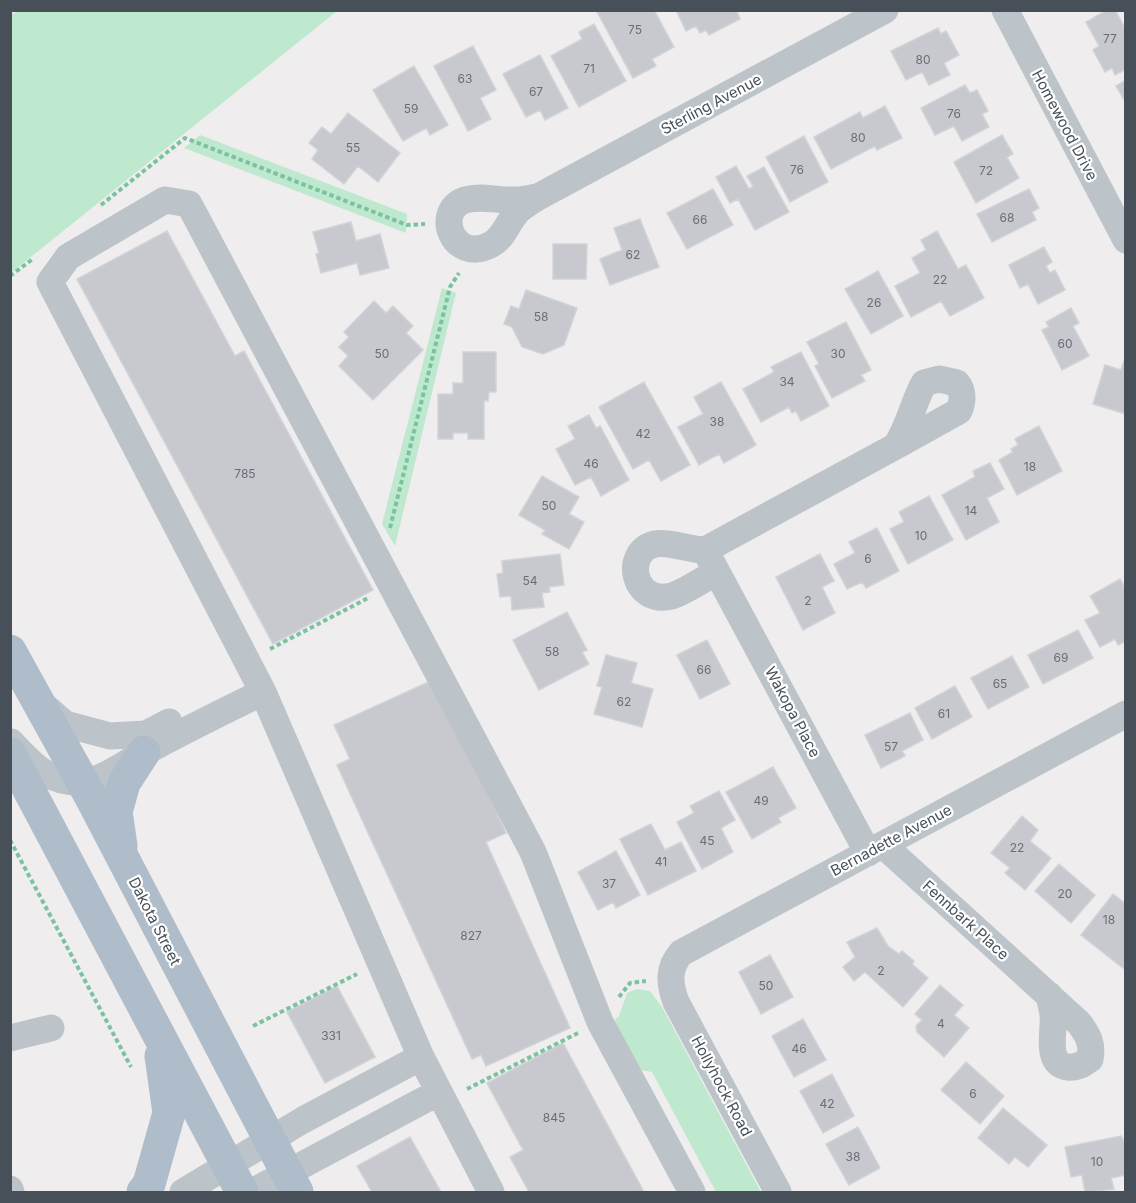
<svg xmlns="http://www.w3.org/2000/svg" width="1136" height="1203" font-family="Inter,sans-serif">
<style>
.green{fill:#bfe9cf}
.building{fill:#c7c9cf;stroke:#d1d3d8;stroke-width:1.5}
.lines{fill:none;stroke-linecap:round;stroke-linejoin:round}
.path{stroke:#7bc3a0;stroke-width:4;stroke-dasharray:4.5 3;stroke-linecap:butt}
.minor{stroke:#bcc4ca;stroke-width:27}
.major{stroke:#afbcc9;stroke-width:33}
.labels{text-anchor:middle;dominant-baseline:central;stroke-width:4.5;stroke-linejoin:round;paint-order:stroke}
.number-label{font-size:12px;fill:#676e76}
.street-label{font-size:15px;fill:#475058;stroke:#fff}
</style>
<rect width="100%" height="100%" fill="#efeded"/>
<path class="green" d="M19 11V10L337 11 11 273 10 15Z
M200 135 407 214 406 233 184 148Z
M442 288 456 293 395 546 382 524Z
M637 989 650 991 662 1007 761 1192H716L652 1072 640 1070 616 1025 615 1020 619 1016 627 993Z"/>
<path class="building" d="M596 10H654L674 47 652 59 656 66 633 78Z
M676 10H736L740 19 709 35 706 30 700 33 696 26 686 31Z
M1107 10H1115L1126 30V69L1115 75 1112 68 1105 72 1093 50 1099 46 1086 22Z
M594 24 626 81 579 107 551 56 582 39 579 32Z
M938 28 941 34 946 31 959 55 944 63 950 75 929 85 922 72 906 80 891 51Z
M473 46 496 90 480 98 491 119 468 131 434 66Z
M540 55 568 108 545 120 540 110 526 117 503 74Z
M414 66 448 125 430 135 426 128 403 141 373 90Z
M1126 80V103L1116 86Z
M965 85 970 93 977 90 988 111 982 114 989 127 962 141 954 126 935 135 921 108Z
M885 106 902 138 877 150 875 146 831 169 814 137 860 112 863 118Z
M348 113 400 153 378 182 358 166 344 184 312 159 318 150 309 143 322 127 331 134Z
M1002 135 1013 154 1007 157 1019 178 976 203 954 162Z
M804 136 828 182 790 202 766 157Z
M736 166 749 189 753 186 747 176 764 167 789 212 755 230 738 199 730 203 716 177Z
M713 189 733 225 687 249 667 213Z
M1029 189 1039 208 1032 212 1036 220 992 242 977 214Z
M640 219 659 267 610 285 600 259 622 250 614 228Z
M351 222 356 241 380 234 389 268 360 275 357 263 321 273 316 254 319 253 313 232Z
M167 231 235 356 244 351 373 590 273 644 77 279Z
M937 231 958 269 966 265 984 298 950 316 941 301 911 317 895 286 920 273 912 258 926 250 921 240Z
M553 244H587L586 279H553Z
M1044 247 1052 262 1046 266 1050 273 1055 270 1065 290 1038 304 1028 284 1020 288 1009 265Z
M878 271 903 316 871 334 845 289Z
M526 290 577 308 564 345 543 354 522 347 512 327 504 324 511 306 519 309Z
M374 301 386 313 393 306 413 326 406 333 423 350 373 400 339 366 348 356 339 347 349 337 344 332Z
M1071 308 1079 323 1073 326 1089 356 1062 370 1042 330 1049 327 1046 322Z
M846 322 871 370 861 375 865 381 832 398 815 366 819 364 807 342Z
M463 352H496V392H489L488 401H484V439H468V433H453V439H438V394H453V383H463Z
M801 352 829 406 801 421 796 411 792 413 789 407 761 422 743 389 774 372 771 367Z
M1124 361H1126V414L1093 404 1105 365 1121 370Z
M644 382 690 465 661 481 649 460 633 469 599 407Z
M721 382 756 445 724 463 719 454 699 465 678 427 703 414 694 397Z
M589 415 596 428 600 426 629 480 601 496 591 477 575 485 556 449 575 439 568 426Z
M1039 426 1062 471 1017 495 999 460 1013 452 1011 449 1018 445 1015 439Z
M990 463 1004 489 987 498 999 522 966 540 942 495 975 477 973 471Z
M542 476 579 497 569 514 584 522 569 549 542 534 545 530 519 515Z
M929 496 953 540 908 564 890 529 904 522 899 512Z
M877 528 899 571 866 588 862 582 847 589 834 564 855 553 849 542Z
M560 554 564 585 549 587 550 592 542 593 544 607 512 610 511 596 500 597 497 574 503 573 502 561Z
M820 554 834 581 822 587 835 613 803 630 776 577Z
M1120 579 1126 589V641L1118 645 1115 639 1100 647 1085 620 1100 613 1090 596Z
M567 612 587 650 582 652 589 664 539 690 513 640Z
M1078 630 1093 658 1043 684 1028 655Z
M707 640 730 684 700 699 677 655Z
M606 655 637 663 631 683 653 689 642 727 594 714 602 687 597 686Z
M1012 656 1029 687 988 709 971 678Z
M435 679 506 833 486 842 570 1028 486 1066 481 1055 472 1059 337 765 350 759 334 725Z
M955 686 972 717 932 739 915 708Z
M910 713 923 740 902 751 905 756 881 768 865 735Z
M773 767 796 808 778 818 781 822 752 839 726 792Z
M719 791 735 820 721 828 733 852 702 869 677 822 694 813 690 806Z
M1022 816 1038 830 1030 841 1051 858 1025 890 1005 873 1010 868 991 853Z
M651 824 665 850 681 842 696 871 648 895 620 839Z
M616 851 640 895 616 908 613 902 598 910 578 872Z
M1059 864 1095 895 1071 923 1035 891Z
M1113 894 1126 904V966L1123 968 1081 935Z
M877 928 888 946 899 954 902 951 914 961 912 964 928 978 903 1007 865 972 854 981 843 967 855 957 847 942Z
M770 955 793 997 761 1014 739 972Z
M940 985 963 1005 954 1015 969 1028 944 1057 917 1032 916 1026 922 1020 915 1014Z
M337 986 375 1057 325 1083 287 1012Z
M803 1019 826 1060 794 1077 772 1036Z
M563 1043 644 1192H529L510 1157 523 1150 487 1083Z
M966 1062 1004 1096 980 1124 941 1090Z
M832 1074 854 1116 823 1133 800 1091Z
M1003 1108 1047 1145 1028 1167 1015 1157 1009 1164 978 1138Z
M858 1127 880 1168 849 1185 826 1144Z
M1121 1136 1126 1143V1175L1111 1178 1114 1189 1085 1192 1082 1175 1071 1177 1065 1147Z
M410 1137 441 1192H372L357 1166Z"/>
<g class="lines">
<path class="path" d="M101 205 185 138 407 225 425 224
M10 276 34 258
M390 528 450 287 459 273
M270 649 370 597
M10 840 131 1067
M619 997 630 983 646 981
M253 1026 357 974
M467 1089 578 1033"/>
<path class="minor" d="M1005 10 1126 240
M538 197C530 198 523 200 515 200 499 201 481 195 465 200 433 211 453 264 490 245 505 238 508 220 519 210 525 205 532 201 538 197L885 10
M705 550C690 550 668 541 655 544 622 552 633 606 672 596 687 591 703 579 717 572
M42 704 65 724 110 736 146 734 169 722
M11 742C32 764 48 783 81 782 102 782 129 760 147 751 185 730 224 711 263 692
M883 845 1079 1023C1088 1035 1093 1044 1090 1059 1083 1064 1077 1068 1068 1067 1044 1064 1055 1030 1053 1014 1052 1008 1050 1001 1049 995
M868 853 705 550 896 446C909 426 913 403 924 383L939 379 957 383C964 392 963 401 959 411L896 446
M10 1038 51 1028
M10 1189 11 1192
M183 1192 303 1120 421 1057
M252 1192 439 1092
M491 1192 421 1057 263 692 50 282 68 257 165 200 189 204 533 852 600 1022 692 1192
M778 1192 676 1002C669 983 668 968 681 953L1126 714"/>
<path class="major" d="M10 651 92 799 297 1192
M10 754 242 1192
M121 846 116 812 124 783 144 752
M143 1192 149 1184 169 1113 161 1056"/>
</g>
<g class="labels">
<g class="number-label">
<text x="635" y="29">75</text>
<text x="1110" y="38">77</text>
<text x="923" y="59">80</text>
<text x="589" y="68">71</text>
<text x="465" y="78">63</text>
<text x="536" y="91">67</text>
<text x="411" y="108">59</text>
<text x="954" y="113">76</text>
<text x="858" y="137">80</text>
<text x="353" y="147">55</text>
<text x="797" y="169">76</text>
<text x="986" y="170">72</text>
<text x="1007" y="217">68</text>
<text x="700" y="219">66</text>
<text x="633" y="254">62</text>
<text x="940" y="279">22</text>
<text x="874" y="302">26</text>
<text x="541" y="316">58</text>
<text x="1065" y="343">60</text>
<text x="382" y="353">50</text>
<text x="838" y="353">30</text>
<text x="787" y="381">34</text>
<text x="717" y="421">38</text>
<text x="643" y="433">42</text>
<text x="591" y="463">46</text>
<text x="1030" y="466">18</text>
<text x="245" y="473">785</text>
<text x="549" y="505">50</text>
<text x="971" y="510">14</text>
<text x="921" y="535">10</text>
<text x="868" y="558">6</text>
<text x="530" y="580">54</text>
<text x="808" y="600">2</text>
<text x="552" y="651">58</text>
<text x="1061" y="657">69</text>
<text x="704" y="669">66</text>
<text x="1000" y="683">65</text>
<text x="624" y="701">62</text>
<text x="944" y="713">61</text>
<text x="891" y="746">57</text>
<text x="761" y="800">49</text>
<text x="707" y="840">45</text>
<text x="1017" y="847">22</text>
<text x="661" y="861">41</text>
<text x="609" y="883">37</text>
<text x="1065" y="893">20</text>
<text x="1109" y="919">18</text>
<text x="471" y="935">827</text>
<text x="881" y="970">2</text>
<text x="766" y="985">50</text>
<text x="941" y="1023">4</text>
<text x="331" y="1035">331</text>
<text x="799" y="1048">46</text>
<text x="973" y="1093">6</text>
<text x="827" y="1103">42</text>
<text x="554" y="1117">845</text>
<text x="853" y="1156">38</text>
<text x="1097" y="1161">10</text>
</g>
<g class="street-label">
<text transform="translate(711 104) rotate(-28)">Sterling Avenue</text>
<text transform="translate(1065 125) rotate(62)">Homewood Drive</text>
<text transform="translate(793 712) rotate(62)">Wakopa Place</text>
<text transform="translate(891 840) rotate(-28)">Bernadette Avenue</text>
<text transform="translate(966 920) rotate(42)">Fennbark Place</text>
<text transform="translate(155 921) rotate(63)">Dakota Street</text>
<text transform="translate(722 1086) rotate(62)">Hollyhock Road</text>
</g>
</g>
<rect width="1136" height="1203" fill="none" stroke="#475058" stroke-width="24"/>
</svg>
